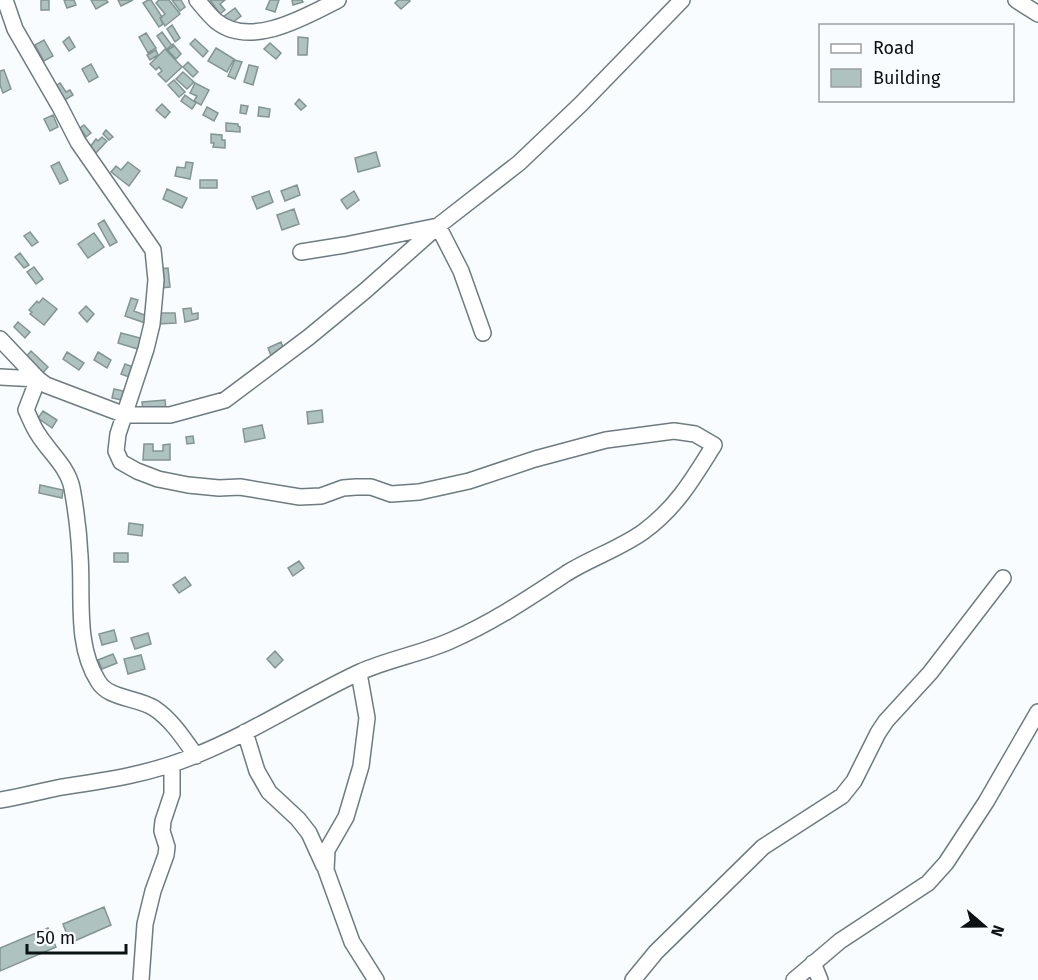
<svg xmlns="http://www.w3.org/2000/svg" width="1038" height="980" font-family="'Fira Sans',sans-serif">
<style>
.building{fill:#aec2c0;stroke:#829593;stroke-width:1.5}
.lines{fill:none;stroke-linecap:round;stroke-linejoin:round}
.street-casing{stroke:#6c7c82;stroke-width:18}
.street{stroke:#fff;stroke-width:15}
</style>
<rect width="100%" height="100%" fill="#f9fcfe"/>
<path class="building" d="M41 0H49V10H41Z
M64 0H74L76 5 67 8Z
M91 0H106L108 2 96 9Z
M118 0H133L121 6Z
M148 0H151L162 17 160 18 163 24 159 27 143 3Z
M159 0H169L180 14 165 26 160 18 165 14 156 3Z
M172 0H181L185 7 180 11Z
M210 0H225L220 4 225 10 220 14Z
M270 0H279L275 12 266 9Z
M292 0H302L303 2 293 5Z
M398 0H409L410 1 401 9 395 3Z
M235 8 241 16 229 25 223 17Z
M172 25 180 38 175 42 167 29Z
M162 32 173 47 167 50 157 36Z
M146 33 156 48 148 53 139 37Z
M69 37 75 47 69 51 63 42Z
M298 37 308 38 307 55H298Z
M195 39 208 51 203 57 190 44Z
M44 40 53 56 44 61 35 45Z
M270 43 281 53 276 59 264 49Z
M173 44 181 54 176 59 167 49Z
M216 48 234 59 227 72 208 61Z
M165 49 182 67 166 82 158 74 162 71 159 67 156 70 150 64Z
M156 50 158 55 150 60 147 55Z
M235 60 242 62 235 79 228 76Z
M188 62 198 72 193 77 183 67Z
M91 64 98 77 89 82 82 69Z
M249 65 258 67 253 85 244 82Z
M4 70 11 89 3 93 0 85V71Z
M183 72 194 82 187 89 176 79Z
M174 80 185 92 179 97 168 85Z
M60 83 66 92 70 90 73 95 63 101 54 87Z
M195 83 209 90 201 105 194 101 197 96 190 93Z
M185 95 196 103 192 109 181 101Z
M299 99 306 106 301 110 295 104Z
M162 104 170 112 165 118 156 110Z
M241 105 248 106 246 114 240 113Z
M207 107 218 113 214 121 203 115Z
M259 107 270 109 269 117 258 116Z
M53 115 58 127 50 131 44 119Z
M226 123 238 124V126L240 127V132L226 131Z
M84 125 91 133 86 137 80 128Z
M106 130 113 137 109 140 103 134Z
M211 134 222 135V140H225V148L213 147 214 143H211Z
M102 137 107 141 96 153 90 147 96 139 98 141Z
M376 152 380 166 358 172 355 158Z
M59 162 68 180 60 184 51 166Z
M128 162 140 171 129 186 111 172 116 166 121 170Z
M186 162 193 163 190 179 175 176 177 167 185 168Z
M200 180H217V188H200Z
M297 185 300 195 285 201 281 191Z
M167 189 187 198 182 208 163 199Z
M269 191 273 202 257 209 252 197Z
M354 191 359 200 347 209 341 200Z
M294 209 299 224 282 230 277 215Z
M104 220 117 242 110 246 98 224Z
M30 232 38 242 32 246 24 236Z
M94 233 104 247 88 258 78 244Z
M20 253 29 265 24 268 15 257Z
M34 267 43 279 36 284 27 272Z
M168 268 170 287 161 288 158 269Z
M43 298 57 309 44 325 30 314 32 312 29 310 37 301 39 303Z
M131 298 138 300 134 311 147 316 145 323 125 316Z
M86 306 94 314 87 322 79 313Z
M191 308 192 314 198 313V319L185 322 183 309Z
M157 313H175L176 323 158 324Z
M18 322 30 332 25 338 14 327Z
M121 333 144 339 141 350 118 343Z
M281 342 285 352 272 358 268 348Z
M31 351 48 367 41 375 24 359Z
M67 352 84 363 79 370 63 359Z
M98 352 111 360 107 368 94 360Z
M125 364 136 368 132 378 121 374Z
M114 389 128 392 126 401 112 398Z
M165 400 166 409 143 411 142 402Z
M322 410 323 422 308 424 307 412Z
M43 411 57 420 52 428 38 418Z
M262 425 265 438 245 442 243 429Z
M193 436 194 443 187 444 186 437Z
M144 444H153V451H163V445L170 444V460H143Z
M40 485 63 490 62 498 39 493Z
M129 523 143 525 142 536 128 534Z
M114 553H128V562H114Z
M299 561 304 568 293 576 288 568Z
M185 577 191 585 179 593 173 585Z
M114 630 117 641 102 645 99 634Z
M148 633 151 644 135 649 131 638Z
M275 651 283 660 275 668 267 659Z
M113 654 117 663 102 669 98 660Z
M141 655 145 669 128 674 124 659Z
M104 907 111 925 70 943 63 924Z
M48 928 56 947 0 971V948Z"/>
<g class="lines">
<g class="street-casing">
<path id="street" d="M197 0C203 7 209 15 216 21 250 49 305 17 338 0
M1016 0 1038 14
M301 252 345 245 438 226 461 271 483 333
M0 339 38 379 46 385 125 415H170L225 400 309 337 366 290 438 226 519 163 581 104 682 0
M0 377 38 379 26 410C30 418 33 427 38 434 49 452 68 467 72 488 76 510 79 534 80 556 83 597 75 645 98 681 108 699 136 697 154 708 172 720 184 739 196 756
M359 673 367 718 361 766 346 817 327 850 326 870 352 942 376 980
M245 732 257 771 269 792 298 819 309 833 324 866
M0 800C21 797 41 791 62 787 109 780 150 774 194 756 252 733 304 698 360 672 389 659 420 654 450 641 492 623 529 598 567 573 591 558 619 549 643 532 676 508 693 479 714 445L695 434 674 431 606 440 535 459 469 481 419 492 391 494 371 487H356L343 488 321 496 300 497 240 487 219 488 188 485 158 479 137 471 121 462 116 451 118 434 146 349 152 324 156 280 153 250 78 142 60 107 15 29 5 0
M813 963 820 980
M141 980 145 924 153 891 166 855 167 847 162 831 163 821 172 794V764
M633 980 656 952 763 847 842 796 854 781 878 733 886 721 930 673 1003 578
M794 980 840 941 928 883 946 863 986 802 1038 712"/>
</g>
<use href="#street" class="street"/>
</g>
<rect x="819" y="24" width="195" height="78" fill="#f9fcfe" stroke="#9a9ea0" stroke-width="1.5"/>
<rect x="831" y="44" width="30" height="9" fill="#ffffff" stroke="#9a9ea0" stroke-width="1.5"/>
<text x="873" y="54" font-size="18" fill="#0c1214">Road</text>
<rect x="831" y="69" width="30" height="18" fill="#aec2c0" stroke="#9a9ea0" stroke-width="1.5"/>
<text x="873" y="84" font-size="18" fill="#0c1214">Building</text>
<g transform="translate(984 926) rotate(110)" stroke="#f9fcfe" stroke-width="4.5" paint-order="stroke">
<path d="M0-4.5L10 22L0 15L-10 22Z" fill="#0c1214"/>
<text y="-9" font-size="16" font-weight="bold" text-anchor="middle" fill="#0c1214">N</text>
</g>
<path d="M27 944v9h99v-9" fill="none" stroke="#0c1214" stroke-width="3"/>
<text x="36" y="944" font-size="18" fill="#0c1214" stroke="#f9fcfe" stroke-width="4.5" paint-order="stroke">50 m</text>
</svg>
